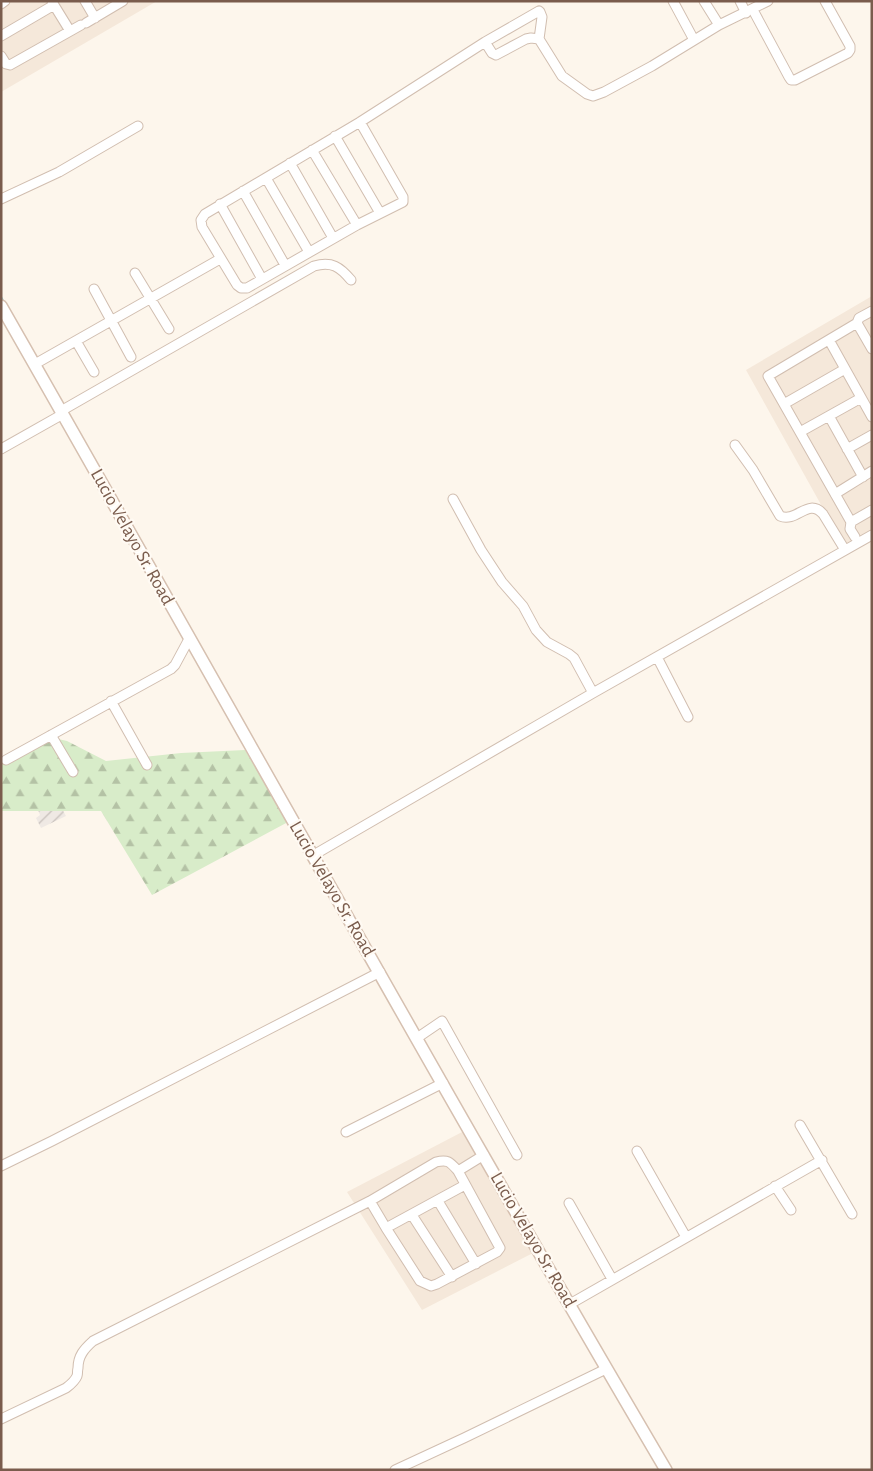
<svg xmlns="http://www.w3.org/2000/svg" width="873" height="1471" font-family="'Alegreya Sans',sans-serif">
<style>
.residential{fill:#f5e8da}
.industrial{fill:url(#industrial-furrows)}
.forest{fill:url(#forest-firs)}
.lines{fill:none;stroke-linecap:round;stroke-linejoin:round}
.stream{stroke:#a5d3da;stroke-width:2}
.minor-casing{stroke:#d1beb0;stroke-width:11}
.secondary-casing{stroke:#d6c0b0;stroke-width:14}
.minor{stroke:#fff;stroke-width:9}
.secondary{stroke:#fff;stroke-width:11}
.labels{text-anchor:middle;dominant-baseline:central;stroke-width:4.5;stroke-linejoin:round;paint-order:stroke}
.street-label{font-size:19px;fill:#7a5c4d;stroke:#fffaf3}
</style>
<defs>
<pattern id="industrial-furrows" width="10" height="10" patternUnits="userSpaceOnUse" patternTransform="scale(1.25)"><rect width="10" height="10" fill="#efe9e4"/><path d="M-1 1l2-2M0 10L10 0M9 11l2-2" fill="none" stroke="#c7c0bb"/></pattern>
<pattern id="forest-firs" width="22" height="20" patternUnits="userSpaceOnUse" patternTransform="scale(1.25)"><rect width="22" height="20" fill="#d8ecc9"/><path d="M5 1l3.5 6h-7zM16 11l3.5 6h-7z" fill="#b4c2a5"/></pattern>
</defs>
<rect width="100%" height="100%" fill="#fdf6ec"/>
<path class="residential" d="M1 1H157L1 92Z
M872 296V530L844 546 746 370Z
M464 1131 535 1252 422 1310 347 1192Z"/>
<path class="industrial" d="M55 796 66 816 41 828 36 818 40 815 36 805Z"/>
<path class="forest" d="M45 736 67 741 106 761 181 753 245 750 288 822 152 895 101 811H1V760Z"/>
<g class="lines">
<path class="stream" d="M1 297 4 302"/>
<g class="minor-casing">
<path id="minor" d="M85 1 95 18
M673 1 694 40
M704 1 719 25
M740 1 746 13
M1 4 5 1
M54 5 70 31
M753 10 789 77 791 80H795L848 53 850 50V46L825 1
M86 23 123 1
M1 36 54 5 52 1
M485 42 492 53 496 55 526 39 531 38 539 39 562 76 587 94 593 96 604 92 652 66 719 25 768 1
M1 56 6 64 10 65 81 25
M360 122 403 197V202L357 225 247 288H241L237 285 202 227 201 220 205 214 360 122 485 42 539 11 540 12 542 17 539 39
M335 136 380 213
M312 150 357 225
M290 163 333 238
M266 178 309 252
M243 191 285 265
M1 199 59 172 138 126
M220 204 262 279
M135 273 169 329
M94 289 131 357
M857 323 872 349
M829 340 872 417
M76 341 94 372
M35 364 220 259
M784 404 845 369
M61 411 314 266C332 261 340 267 351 280
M829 416 863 477
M800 432 861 398
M735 445 753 470 780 516C797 523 808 497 823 514L845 550
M1 449 63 414
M847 449 872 435
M835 494 872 471
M453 499 481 550 502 582 523 606 536 630 547 642 569 654 574 658 593 693
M851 522 872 510
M855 537 850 529 851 522 768 376 857 323 859 318 872 311
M657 657 688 717
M111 701 147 765
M51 735 73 772
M6 760 171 669 175 665 189 639
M312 856 593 693 872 535
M417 1038 442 1021 517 1155
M800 1125 852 1214
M346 1132 443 1083
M637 1151 686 1237
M1 1166 52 1141 380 972
M775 1186 791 1210
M370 1201 386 1228 420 1281 431 1286 437 1284 497 1252 500 1248 458 1171
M438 1201 476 1264
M569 1203 612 1279
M412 1215 452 1277
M386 1228 465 1185
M570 1304 822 1160
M1 1419 66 1388C70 1385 75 1381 77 1376 78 1372 77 1373 78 1368 78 1356 84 1349 93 1341L370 1201 436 1162C448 1159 450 1162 458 1171L484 1155
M395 1470 464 1438 606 1369"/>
</g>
<g class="secondary-casing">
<path id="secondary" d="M1 306C223 694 439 1085 666 1470"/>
</g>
<use href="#minor" class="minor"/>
<use href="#secondary" class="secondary"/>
</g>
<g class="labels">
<g class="street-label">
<text transform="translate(132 537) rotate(61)">Lucio Velayo Sr. Road</text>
<text transform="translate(332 889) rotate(60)">Lucio Velayo Sr. Road</text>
<text transform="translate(533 1240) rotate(60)">Lucio Velayo Sr. Road</text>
</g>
</g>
<rect width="873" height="1471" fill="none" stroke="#7a5c4d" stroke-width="5"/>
</svg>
